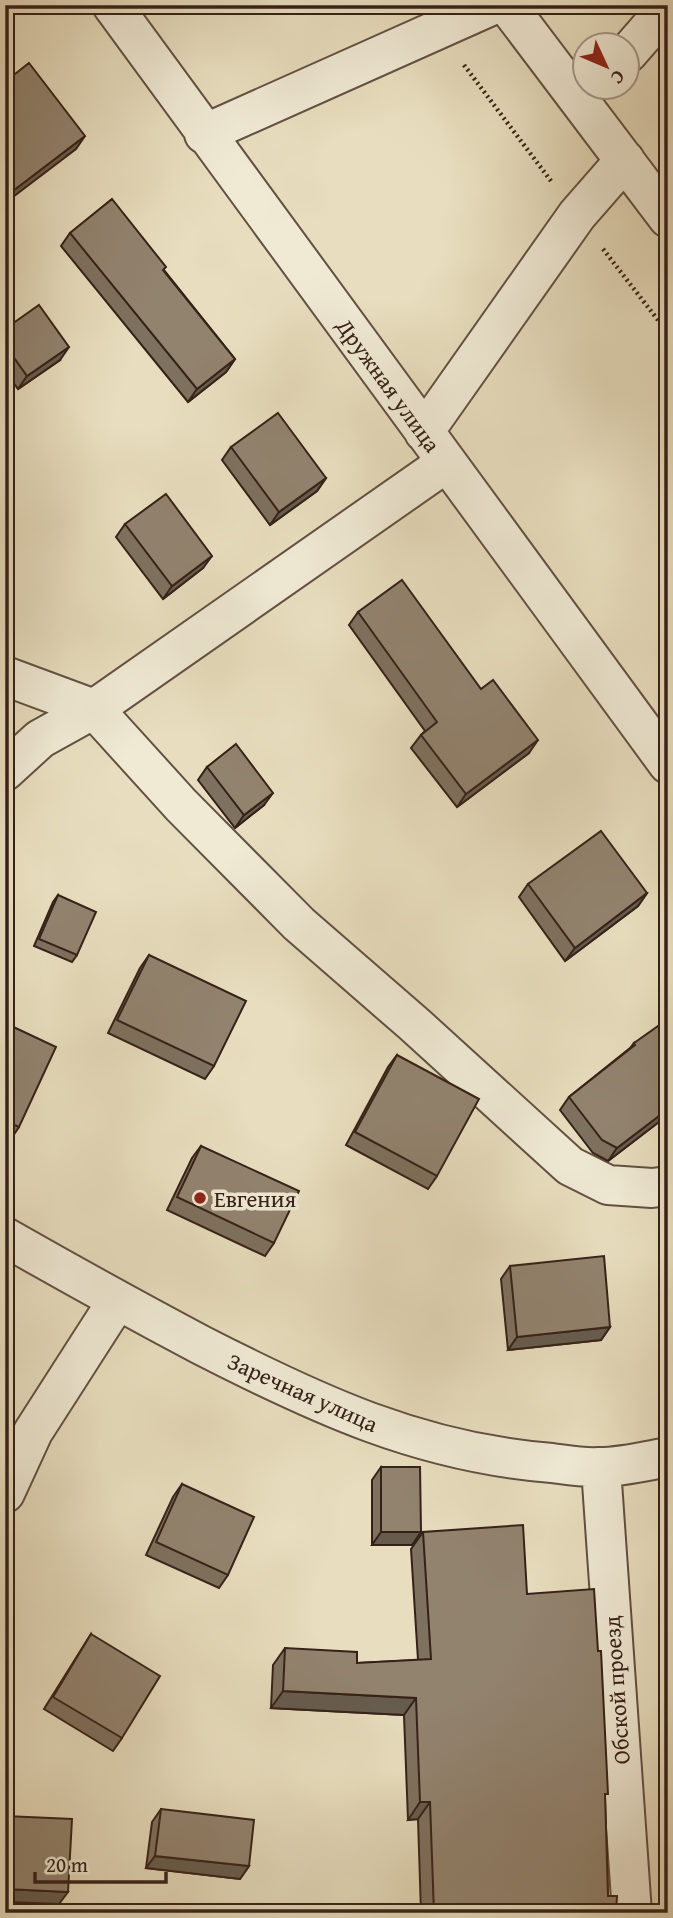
<svg xmlns="http://www.w3.org/2000/svg" width="673" height="1918" font-family="'Gentium Book Plus',serif">
<style>
.lines{fill:none;stroke-linecap:round;stroke-linejoin:round}
.minor-casing{stroke:#625042;stroke-width:42}
.path{stroke:#352118;stroke-width:4.5;stroke-dasharray:2 3.5;stroke-linecap:butt}
.minor{stroke:#f0ead5;stroke-width:38}
.wall{fill:#7e715f;stroke:#352118;stroke-width:2}
.shaded-wall{fill:#665c4e;stroke:#352118;stroke-width:2}
.building{fill:#92836f;stroke:#352118;stroke-width:2}
.poi-dot{fill:#8f2418;stroke:#f0ead5;stroke-width:2.5}
.labels{text-anchor:middle;dominant-baseline:central;stroke-width:7;stroke-linejoin:round;paint-order:stroke}
.street-label{font-size:23px;fill:#352118;stroke:#f0ead5}
.poi-label{font-size:23px;fill:#352118;stroke:#f0ead5;text-anchor:start}
</style>
<rect width="100%" height="100%" fill="#e8debf"/>
<filter id="stains"><feTurbulence type="fractalNoise" baseFrequency=".00286" numOctaves="4"/><feColorMatrix values="0 0 0 0 .2 0 0 0 0 .09 0 0 0 0 .02 0 0 0 .5 -.17"/></filter>
<radialGradient id="worn" r=".72"><stop offset=".6" stop-color="#630" stop-opacity="0"/><stop offset="1" stop-color="#630" stop-opacity=".3"/></radialGradient>
<g class="lines">
<g class="minor-casing">
<path id="minor" d="M112 5 668 764
M507 5 668 218
M628 53 668 7
M204 134 493 5
M424 432 577 215 625 160
M5 676 94 709 181 805 299 924 414 1024 570 1166 608 1185 652 1188 668 1186
M5 771 40 739 94 709 446 463
M5 1237C70 1274 135 1310 201 1345 316 1404 421 1453 552 1463 567 1465 584 1468 599 1467 622 1467 646 1461 668 1457
M601 1468 632 1913
M5 1493 33 1432 117 1301"/>
</g>
<path class="path" d="M464 65 551 181
M603 249 668 333"/>
<use href="#minor" class="minor"/>
</g>
<path class="wall" d="M70 233 164 270 235 359 226 372 188 402 61 246Z
M5 329 60 360 18 389 5 371Z
M231 447 326 478 317 491 270 525 222 460Z
M125 524 203 568 163 599 116 537Z
M358 612 481 689 529 753 457 807 411 748 421 735 425 731 349 625Z
M207 767 264 805 235 828 198 780Z
M528 884 647 893 638 906 565 961 519 897Z
M58 895 77 955 72 962 34 946 53 902Z
M149 955 214 1066 205 1079 108 1033 140 968Z
M5 1023 19 1127 7 1145 5 1144Z
M634 1043 668 1115 608 1161 593 1153 560 1110 569 1097 630 1048Z
M397 1055 437 1176 428 1189 346 1145 388 1067Z
M201 1146 274 1243 265 1256 167 1210 192 1158Z
M510 1266 610 1327 601 1340 508 1350 501 1279Z
M381 1467 412 1545H372V1480Z
M182 1484 228 1575 219 1588 146 1555 173 1497Z
M423 1532 527 1594 605 1798 608 1896 616 1913H421L418 1819 408 1820 404 1715 271 1708 273 1665 285 1648 357 1663 418 1660 411 1549Z
M91 1634 122 1738 113 1751 44 1709Z
M161 1809 249 1866 240 1879 146 1868 152 1822Z"/>
<path class="shaded-wall" d="M85 136 76 149 5 203V197Z
M69 347 60 360 18 389 27 376Z
M235 359 226 372 188 402 197 389Z
M326 478 317 491 270 525 279 512Z
M212 556 203 568 163 599 172 586Z
M538 740 529 753 457 807 466 794Z
M273 793 264 805 235 828 244 815Z
M647 893 638 906 565 961 575 948Z
M668 1109V1115L608 1161 617 1148Z
M610 1327 601 1340 508 1350 517 1337Z
M381 1532H421L412 1545H372Z
M283 1691 416 1698 404 1715 271 1708Z
M420 1802H430L418 1819 408 1820Z
M155 1856 249 1866 240 1879 146 1868Z
M5 1889 68 1892 59 1904 5 1902Z"/>
<path class="building" d="M29 63 85 136 5 197V82Z
M112 199 166 267 163 270 235 359 197 389 70 233Z
M39 305 69 347 27 376 5 345V329Z
M278 413 326 478 279 512 231 447Z
M166 494 212 556 172 586 125 524Z
M402 580 481 689 493 680 538 740 466 794 421 735 437 722 358 612Z
M236 744 273 793 244 815 207 767Z
M601 831 647 893 575 948 528 884Z
M58 895 96 912 77 955 39 939Z
M149 955 246 1001 214 1066 117 1020Z
M668 1019V1109L617 1148 602 1140 569 1097 635 1045 634 1043Z
M5 1023 56 1047 19 1127 5 1121Z
M397 1055 479 1099 437 1176 355 1132Z
M201 1146 299 1191 274 1243 177 1197Z
M604 1256 610 1327 517 1337 510 1266Z
M381 1467H420L421 1532H381Z
M182 1484 254 1517 228 1575 156 1542Z
M523 1525 527 1594 594 1589 598 1651H601L608 1794H605L608 1896H617L616 1913H434L430 1802H420L416 1698 283 1691 285 1648 357 1652V1663L431 1659 423 1532Z
M91 1634 160 1676 122 1738 53 1697Z
M161 1809 254 1820 249 1866 155 1856Z
M5 1816 72 1819 68 1892 5 1889Z"/>
<circle class="poi-dot" cx="200" cy="1198" r="7"/>
<g class="labels">
<g class="street-label">
<text transform="translate(389 385) rotate(54)">Дружная улица</text>
<text transform="translate(303 1392) rotate(24)">Заречная улица</text>
<text transform="translate(616 1690) rotate(-94)">Обской проезд</text>
</g>
<g class="poi-label">
<text x="214" y="1198">Евгения</text>
</g>
</g>
<rect width="673" height="1918" fill="none" stroke="#e8debf" stroke-width="28"/>
<rect x="7" y="7" width="659" height="1904" fill="none" stroke="#352118" stroke-width="3.5"/>
<rect x="14" y="14" width="645" height="1890" fill="none" stroke="#352118" stroke-width="2"/>
<g transform="translate(606 66) rotate(134)"><circle r="33" fill="#f0ead5" stroke="#a59a89" stroke-width="2"/>
<path d="M0-5L12 26L0 18L-12 26Z" fill="#8f2418"/>
<text y="-10" font-size="19" font-weight="bold" text-anchor="middle" fill="#352118">С</text>
</g>
<path d="M35 1872v10h131v-10" fill="none" stroke="#352118" stroke-width="3.5"/>
<text x="46" y="1872" font-size="21" fill="#352118" stroke="#f0ead5" stroke-width="5" paint-order="stroke">20 m</text>
<rect width="100%" height="100%" filter="url(#stains)"/>
<rect width="100%" height="100%" fill="url(#worn)"/>
</svg>
